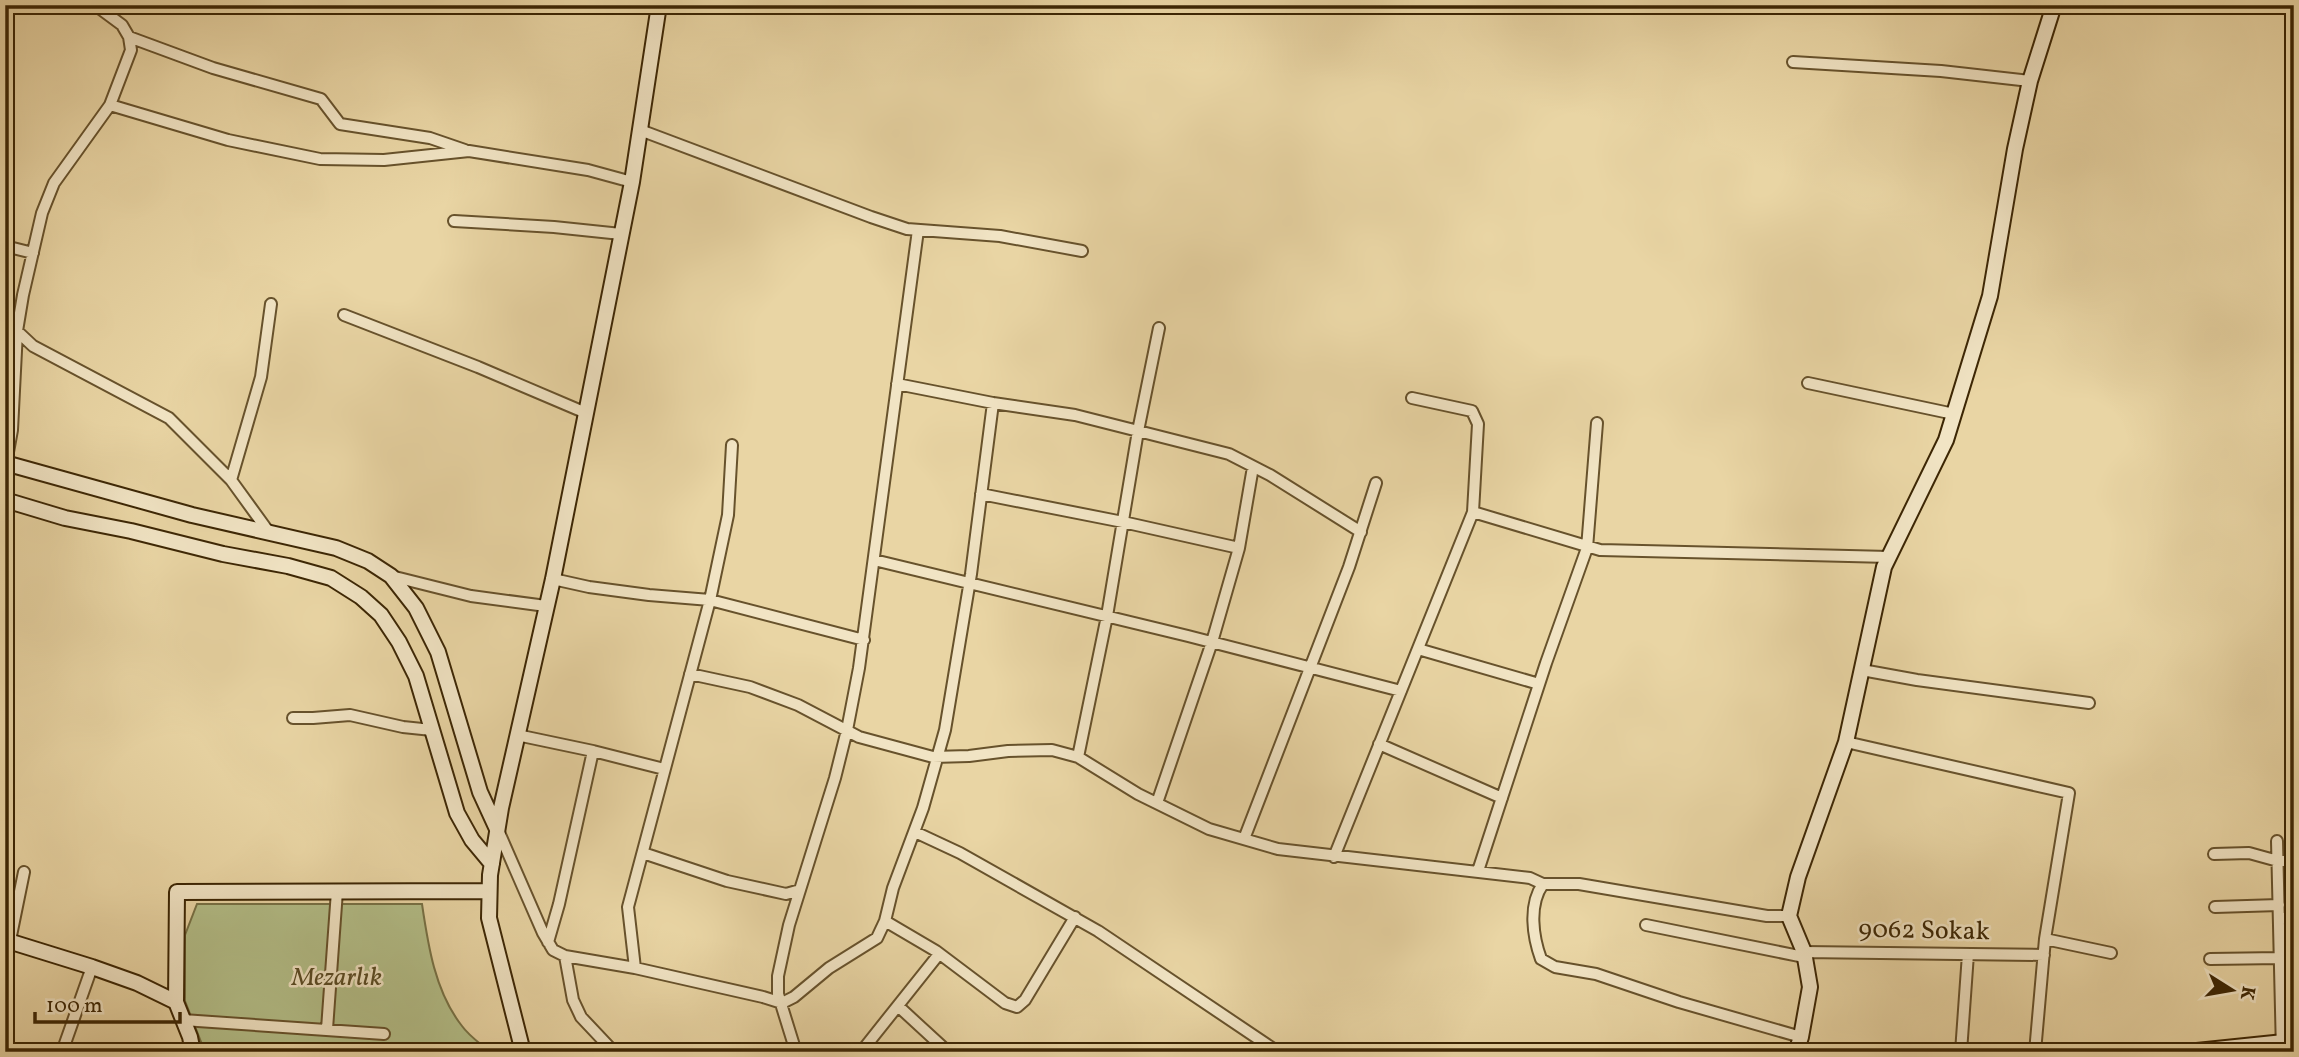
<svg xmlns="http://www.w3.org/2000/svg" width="2299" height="1057" font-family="Vollkorn,serif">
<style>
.green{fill:#b3be88;stroke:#787246;stroke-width:2}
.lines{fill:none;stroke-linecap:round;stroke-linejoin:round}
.street-casing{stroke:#67522c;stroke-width:14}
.secondary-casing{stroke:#3c2604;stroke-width:18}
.street{stroke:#f1e4c4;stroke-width:10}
.secondary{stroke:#f1e4c4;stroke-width:14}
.labels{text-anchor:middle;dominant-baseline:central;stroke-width:5;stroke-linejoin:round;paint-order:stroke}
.street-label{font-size:26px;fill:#3c2604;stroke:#f1e4c4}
.park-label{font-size:26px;font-style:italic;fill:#5a4c25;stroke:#f1e4c4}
</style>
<rect width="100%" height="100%" fill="#e9d5a4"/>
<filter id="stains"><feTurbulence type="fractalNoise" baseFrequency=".00286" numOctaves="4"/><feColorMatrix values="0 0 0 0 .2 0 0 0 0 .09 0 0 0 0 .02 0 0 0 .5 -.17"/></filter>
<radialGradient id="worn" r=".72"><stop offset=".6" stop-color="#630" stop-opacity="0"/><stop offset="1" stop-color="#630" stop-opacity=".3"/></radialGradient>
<path class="green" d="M197 904H422C428 945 435 992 462 1026 469 1036 481 1044 490 1052H205L185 1001V935Z"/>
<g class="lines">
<g class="street-casing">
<path id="street" d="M129 37 213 68 321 99 340 124 430 138 465 150
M1793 62 1941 71 2030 81
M110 105 228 140 320 159 384 160 469 151 588 170 632 182
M640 130 871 217 907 229 1000 236 1082 251
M454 221 554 227 621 234
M5 246 33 253
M344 315 478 367 586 413
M17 331 33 346 169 418 231 480 268 531
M1808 383 1954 414
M897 384 993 403 1075 415 1229 454 1270 475 1361 532
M6 463 12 430 17 331 23 295 42 213 54 183 110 105 131 50 129 37 122 25 95 5
M231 480 261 377 271 304
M981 494 1123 522 1239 548
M1473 512 1600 550 1889 557
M874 560 1188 636 1401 691
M391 576 471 596 546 606
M553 579 589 587 649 595 710 600 864 640
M1418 649 1539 684
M1862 670 1917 680 2089 703
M690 674 750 687 798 705 859 737 933 757 969 756 1008 751 1052 750 1078 757 1138 794 1209 829 1278 849 1530 878 1543 884
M293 718H313L350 715 403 727 432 730
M517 735 593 751 664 769
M1846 742 2069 793 2045 939 2035 1052
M1379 744 1502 798
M1078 757 1107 616 1138 431 1159 328
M1157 803 1212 642 1239 548 1253 467
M498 830 543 933 553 950 565 956 635 968 763 997 782 1003 794 997 829 968 877 938 885 921 893 888 923 808 945 730 971 574 993 403
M915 832 960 853 1098 931 1278 1052
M1244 839 1349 567 1376 483
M2277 841 2282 1052
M643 853 727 881 786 894 800 890
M2214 854 2249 853 2278 861H2294
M1334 857 1473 512 1478 424 1472 411 1412 398
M1478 871 1546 663 1587 548 1597 423
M2215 907 2279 905
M1789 916H1767L1579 884H1543C1528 905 1533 937 1541 959L1555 967 1596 974 1679 1002 1801 1037
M2279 918H2294
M885 921 936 951 1005 1003 1017 1007 1025 1000 1075 917
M1646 925 1804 957
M2045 939 2111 953
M548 942 559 904 593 751
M1804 952 2044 955
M565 956 573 1000 581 1017 614 1052
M2210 959 2280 958
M5 965 24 872
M635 968 628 907 710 600 728 515 732 445
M898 1006 948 1052
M183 1020 384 1034
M327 1029 337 891
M62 1052 92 967
M796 1052 778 994V976L789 925 835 778 847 730 859 668 918 230
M861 1052 939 954
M1961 1052 1968 954"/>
</g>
<g class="secondary-casing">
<path id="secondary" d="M5 463 192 515 336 548 368 561 391 576 416 608 438 652 480 792 497 829
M5 500 65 518 131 531 223 554 288 566 331 578 361 597 381 615 399 642 416 676 457 813 472 840 492 864
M5 940 92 967 137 983 176 1002
M193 1052 190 1037 176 1002 177 892 489 891
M523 1052 489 918 490 875 501 808 553 579 632 182 659 5
M1796 1052 1801 1037 1810 987 1804 952 1789 916 1798 877 1846 742 1884 567 1946 440 1990 296 2015 149 2030 81 2054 5
M2187 1052 2294 1041"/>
</g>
<use href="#street" class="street"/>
<use href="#secondary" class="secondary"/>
</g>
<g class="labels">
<g class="street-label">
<text transform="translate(1924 931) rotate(1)">9062 Sokak</text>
</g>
<g class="park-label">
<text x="337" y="978">Mezarlık</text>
</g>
</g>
<rect width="2299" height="1057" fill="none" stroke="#e9d5a4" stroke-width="28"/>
<rect x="7" y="7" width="2285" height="1043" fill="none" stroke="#3c2604" stroke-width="3.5"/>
<rect x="14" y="14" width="2271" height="1029" fill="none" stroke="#3c2604" stroke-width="2"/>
<g transform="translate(2232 990) rotate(101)" stroke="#f1e4c4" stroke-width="5" paint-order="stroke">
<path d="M0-5L12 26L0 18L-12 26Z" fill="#3c2604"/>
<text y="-10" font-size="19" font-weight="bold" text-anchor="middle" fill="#3c2604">K</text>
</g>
<path d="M35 1012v10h145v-10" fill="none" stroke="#3c2604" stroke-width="3.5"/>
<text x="46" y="1012" font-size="21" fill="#3c2604" stroke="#f1e4c4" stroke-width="5" paint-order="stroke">100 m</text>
<rect width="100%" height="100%" filter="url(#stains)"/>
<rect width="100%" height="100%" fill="url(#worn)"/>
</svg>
